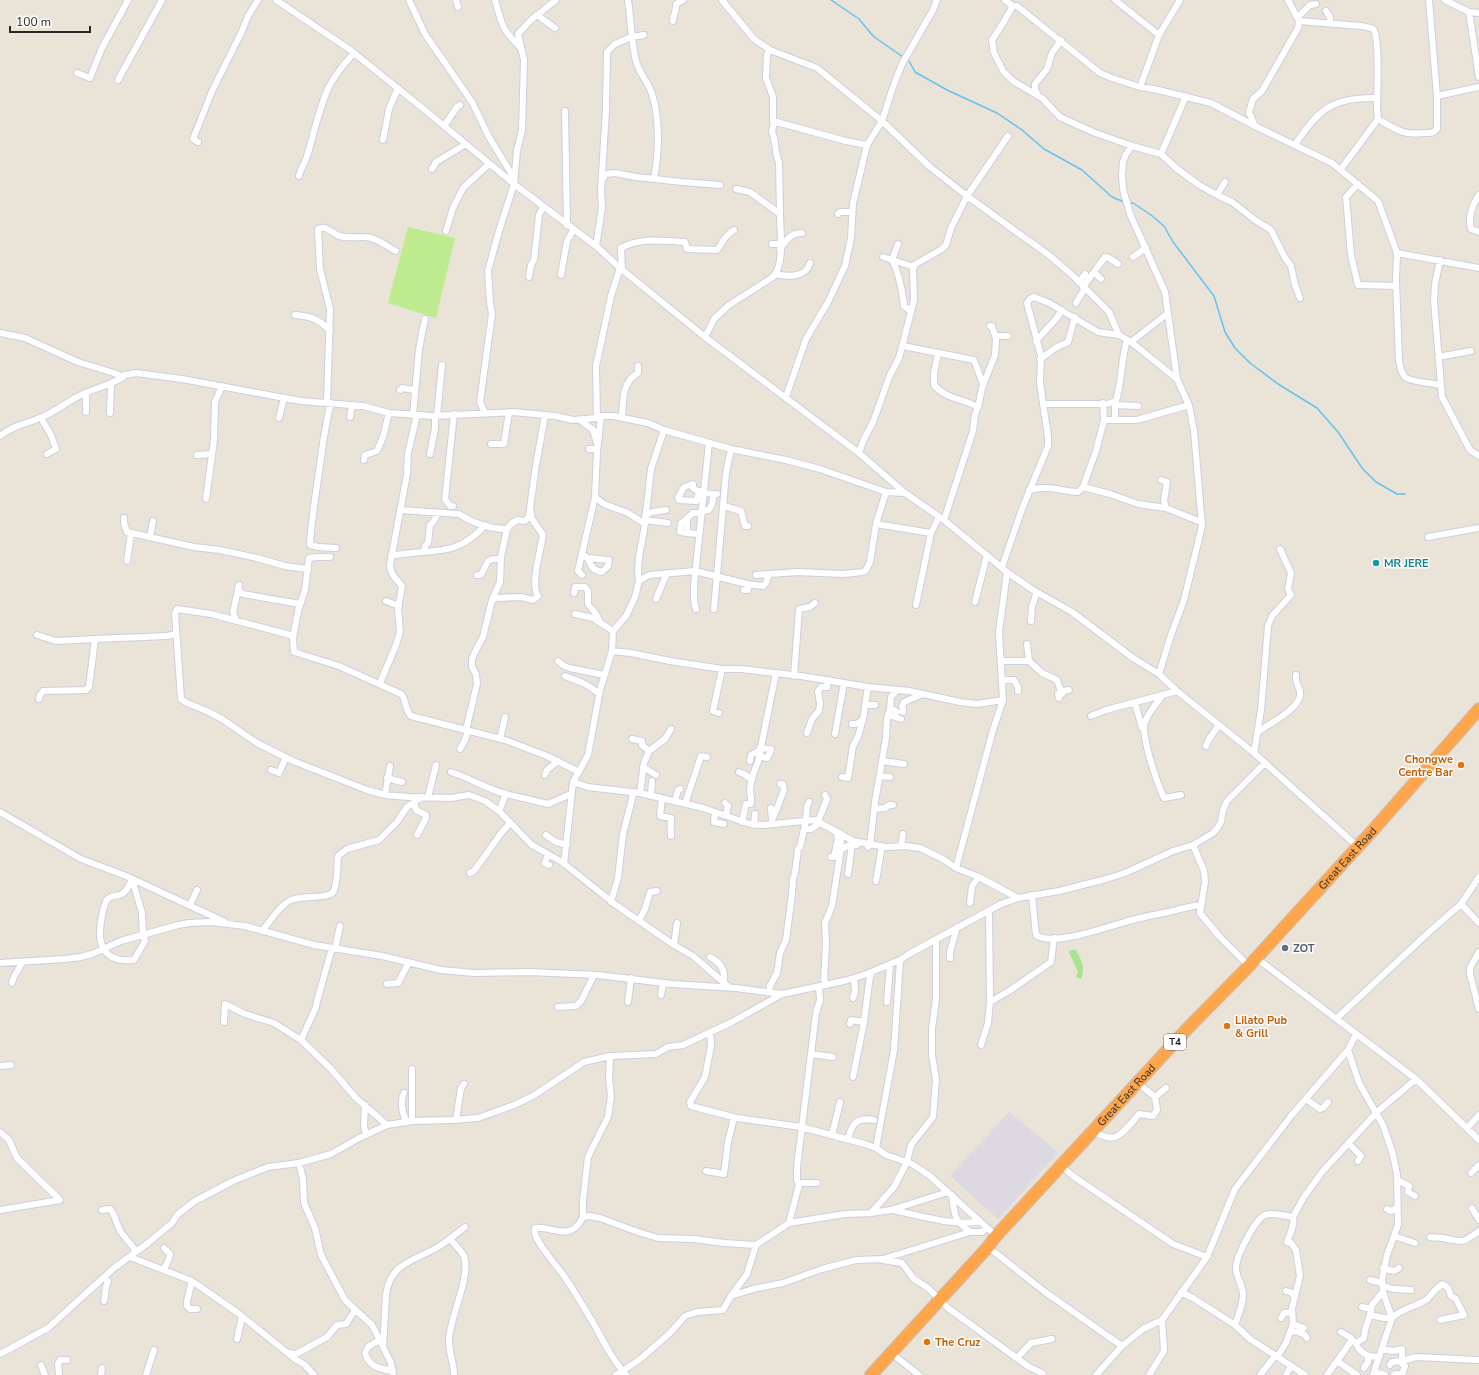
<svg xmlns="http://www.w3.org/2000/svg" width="1479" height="1375" font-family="'Nunito Sans',sans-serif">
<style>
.industrial{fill:#dcd9e2}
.green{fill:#a8e392}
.pitch{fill:#bdeb8d}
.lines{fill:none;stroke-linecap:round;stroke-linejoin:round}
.stream{stroke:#66c2f0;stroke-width:1.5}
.street-casing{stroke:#cdcfe1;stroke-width:8}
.highway-casing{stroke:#c7c7c7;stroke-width:14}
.street{stroke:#fff;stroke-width:6}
.highway{stroke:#ffa64d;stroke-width:12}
.culture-dot{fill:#0f9aa8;stroke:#fff;stroke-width:1.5}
.food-dot{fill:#e8710a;stroke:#fff;stroke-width:1.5}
.service-dot{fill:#5c6f8a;stroke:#fff;stroke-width:1.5}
.labels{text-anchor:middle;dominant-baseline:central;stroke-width:3;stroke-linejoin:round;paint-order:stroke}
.shield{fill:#fff;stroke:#686868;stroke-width:1}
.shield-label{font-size:10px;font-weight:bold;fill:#272727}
.culture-label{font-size:11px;font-weight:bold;fill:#0d838f;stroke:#fff;text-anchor:start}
.food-label{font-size:11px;font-weight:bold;fill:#c56008;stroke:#fff;text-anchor:start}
.street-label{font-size:11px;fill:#272727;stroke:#fff}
.service-label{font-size:11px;font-weight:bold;fill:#4e5e75;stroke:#fff;text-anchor:start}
</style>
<rect width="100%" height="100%" fill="#eae3d7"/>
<path class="industrial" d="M1009 1112 1058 1152 998 1219 950 1176Z"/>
<path class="green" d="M1071 950H1076C1081 959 1086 969 1081 979L1076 977 1078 972 1069 952Z"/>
<path class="pitch" d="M408 227 455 238 436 318 388 303Z"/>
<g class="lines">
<path class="stream" d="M831 0 859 19 873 36 903 57
M909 61 915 72 947 90 997 113 1022 130 1044 149 1082 170 1112 197 1124 202
M1129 203H1133L1151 215 1164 226 1173 242 1214 296 1225 332 1235 348 1250 363 1278 384 1317 408 1338 432 1362 468 1376 482 1397 494H1405"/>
<g class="street-casing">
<path id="street" d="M276 0 349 49 426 111 514 184 596 246 620 268 705 337 859 453 905 493 944 520 1007 572 1033 590 1072 612 1133 658 1159 674 1177 691 1254 753 1357 846
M409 0 425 34 472 102 489 137 514 178
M456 0 458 7
M495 0C502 25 502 30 521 48
M628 0C631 20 631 41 636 61 639 73 648 82 652 94 660 118 659 153 654 178
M722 0 754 39 770 50 817 68 882 121 930 167 967 196 1050 256 1072 275 1109 312 1119 335 1131 342 1177 379
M1005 0 1013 6H1017L1100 73 1112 78 1140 87 1154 89 1211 103 1255 126 1332 163 1378 201 1397 253 1396 280 1399 361C1400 366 1401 373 1405 377 1410 382 1432 383 1440 385
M1115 0 1159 35
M1445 0 1469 12 1479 13
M1013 6 1000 28 992 40 994 53 1003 71 1013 81 1042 98 1060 117 1093 132 1132 146 1161 154 1176 168 1199 185 1217 195 1232 202 1255 220 1271 230 1284 256 1291 266 1295 285 1300 298
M1326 11 1330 17V23
M1469 12 1479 77
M537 15 555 28
M1297 18 1310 5 1316 4
M673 21C673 14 677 10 676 4L683 0
M1299 21 1361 26C1364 27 1370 27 1373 29 1380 34 1377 98 1377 110L1378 119 1341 169
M770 50 767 54 766 78 773 97V121L846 141 867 145
M77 73 90 78 102 48 128 0
M118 80 162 0
M1140 87 1159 35 1180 0
M1038 96 1035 89V84L1047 69 1052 53 1061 40
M1437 96 1479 87
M565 111 567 225
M1378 119C1398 131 1402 135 1426 133 1430 133 1434 133 1437 129V96L1429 0
M774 122 772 132C777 142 774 152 779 162L780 214
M444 126 457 107 460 105
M1255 126 1249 112 1253 99 1262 91 1298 28 1299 21 1288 0
M383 140 389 109 398 88
M198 142 193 139 213 89 242 31 248 16 258 0
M1295 145C1319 109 1332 97 1377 98
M1132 146 1126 154 1123 162 1122 175 1123 189 1130 214 1165 292 1177 379 1189 405 1194 431 1202 526 1184 600 1171 635 1159 674
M1161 154 1186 96
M432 169 436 162 466 144
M299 176C300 170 305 163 307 156 314 134 318 112 327 91 333 77 344 64 354 53
M603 179 605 174 615 173 636 177 682 182 720 185
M1358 184 1346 197 1351 255 1358 285 1396 286
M1217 195 1225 182
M1479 195C1472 205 1468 218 1471 229L1479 232
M838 214 840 212H852
M446 231 453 208 463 188 489 164
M772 244H780
M898 244 892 260C898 270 903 294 904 306L911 311
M596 246 602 208 601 190 606 110 607 52 615 44 631 37 644 35
M780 249C786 240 791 233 802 233
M1397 253 1479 268
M883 257 914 267
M1133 257 1146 248
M1440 260 1435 284 1434 301 1442 397 1470 450 1479 456
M622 270 621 248C641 237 664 241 685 242L687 249 717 250C724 241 723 237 734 230
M1094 272 1101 279
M775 274C787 277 806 278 810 263
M561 275 567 241 574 229
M529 277 531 265 534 260 539 215 543 207
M1079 282 1085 274
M1083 287 1105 257 1109 258 1118 264
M1076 303 1085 288
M295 315C310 316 319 319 330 331
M0 333 25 338 78 362 114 373 123 377 125 375 136 373 182 379 301 401 363 406 389 413 404 414 432 416 513 412 555 416 573 420 597 418 601 416H613L648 423 664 430 731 449 786 460 820 469 886 492 905 493
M996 336H1008
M705 337 714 319 729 305 773 277C785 265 780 231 780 214L750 192 736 189
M1036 341 1056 319 1062 310
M1131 342 1168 313
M903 346 974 360 983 384
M938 353 934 373V385C947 400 962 398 978 407
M1438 357 1471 351
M1040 359 1057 347 1068 342 1075 317
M400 390 402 388 415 390
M786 397 806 339 828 302 845 266 851 238 853 203 867 145 882 121 893 87 902 64 933 10 937 0
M327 403 330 309 320 269 318 229C326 225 331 232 337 235 347 240 361 235 371 238 379 240 388 247 396 251
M331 403C324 428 322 453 318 478 315 501 311 522 310 545L318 547 336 548
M1103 403 1104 420H1115V402
M1043 404H1107L1116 401C1122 381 1121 359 1127 340
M1115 405 1138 406
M86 412V393
M110 413 111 384
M485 413 480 402 492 314 490 303 488 271 499 231 514 184 517 151 522 130 524 60 518 34 531 20 556 0
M413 415 419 349 425 319
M437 416 442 365
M350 417 352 405
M622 417C623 402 622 381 638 373V366
M41 418 51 435 56 449 47 454
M279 418 284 398
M597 418 596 366 611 296 620 268
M580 420 593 430 597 443
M1115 420H1137L1189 405
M0 436C13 425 27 424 42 417 57 411 69 400 83 394 96 388 111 385 123 377
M491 444H504L509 412
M589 449H597
M859 453 863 441 873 422 890 375 899 358 903 343 914 300 913 268 914 265 942 249 946 245 951 228 967 196 1008 136
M430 454 435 428V416
M197 455 212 454
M364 460 365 455 377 451 383 437 389 413
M1161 480 1167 482 1164 501 1166 508 1201 522
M1083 487 1096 451 1104 420
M1029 490C1050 485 1059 491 1078 492L1083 487 1110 494 1138 504 1166 508
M699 491 697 501 679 500 678 498 684 487 693 484V488C699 493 709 494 717 494
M595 497 604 504 628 513 645 524
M206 499 214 440 215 402 222 386
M453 506H450L445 499 454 414
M724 506 741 511 745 526H748
M400 510 459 514C473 523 491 529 507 529
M645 516 652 512 666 510
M124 518V523L127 532 194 547 220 550 257 558 285 566 308 569
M645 520 668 523
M944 520 973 431 975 415 979 403 982 388 995 355 996 339 992 326H990
M684 521 681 523 680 532 687 533
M876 524 931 533
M699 534 687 533V522L684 521 693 513C699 514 702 510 709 510L712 504 714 494
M150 537 153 521
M1428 537 1479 528
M424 552 425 546 428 543 430 525 434 521 438 513
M582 555 588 558 609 560 608 566 602 572C593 570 591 567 588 558
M391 556C429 547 455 560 485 525
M127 561 131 533
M1002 567 1022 509 1048 446V437L1040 383 1041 356 1027 303 1030 299 1034 297 1049 303 1098 332 1119 335
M477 575H481L488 561 493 559H500
M582 575 578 571 595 497 597 452 601 416
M756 575 768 574
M639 581 649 575 695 571 747 584 763 586 766 583 769 574 798 572 843 574 863 572 866 570 870 562 876 524 886 492
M239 585 238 590 243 594 300 604
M744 590H748L749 584
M574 593 575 587H585L588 591V604L596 614 600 623
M656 599 667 573
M492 600 500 582 501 557 507 529 512 523 518 520 525 521 529 516 536 465 545 415
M386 601 399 606
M975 602 987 555
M916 605 931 533 939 517
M696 609C692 600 695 594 694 585L709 443
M714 609 726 473 731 449
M575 614 593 618 613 631
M236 620 233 612 238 590
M1031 621 1032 606 1037 592
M37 635 56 641 95 639
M293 638 298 611 305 590 309 558 317 557H330
M612 651 631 653 670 661 722 669H741L801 676 868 687 909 691 960 702 977 704 1003 700
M558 661 564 666 570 668 604 675
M1002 661H1029L1027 644
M1029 661 1042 673 1057 680 1062 694
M565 676C578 681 589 684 599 694
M794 676 799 609 810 607 815 603
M1002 680H1014L1018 687V691
M380 683 396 645 399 635 400 631 398 609 402 586C397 579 390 575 390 565L407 474 408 453 417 415
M868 687 865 705H875
M1162 696C1156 704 1148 713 1145 722 1140 735 1158 785 1164 798L1181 795
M1059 698 1058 694 1062 691 1069 690
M39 699 40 695 43 691 86 690 89 687 95 639 167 636 176 634
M1135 703 1142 728
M890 709 894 710 897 712
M903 712V709L902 707 904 702 923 694
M719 713 713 711 722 669
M888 715 901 719
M1091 716 1106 710 1177 691
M852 724H856L863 720
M466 730 477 684 476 674 472 667V659L476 650 483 637 492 600 496 598 521 597 533 600 538 596C530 584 541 549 543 535L532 519 530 508
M1258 732C1269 724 1298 709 1300 696 1302 689 1294 683 1296 675
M807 733 812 719 819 711 820 704 818 691 821 687H827L828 680
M835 734 844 683
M501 739V735L505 717
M632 739 642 741V745L649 751 644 763 640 793
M1206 746 1209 739 1219 725
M460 749 465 740 468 731
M649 751 665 739 671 729
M1254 753 1261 710 1268 626 1272 616 1291 595 1288 589 1291 573 1280 549
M759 756 767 758 769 755 771 749 760 748
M750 761 751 755 760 750
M882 761 904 764
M643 767 656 775
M271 770 279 773 286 757
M451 772C470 778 487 789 506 794
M579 772 547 756 505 740 411 716C404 709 407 700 401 694L339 666 294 652 293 638 290 635 211 614 177 609 175 613 181 699 187 703 209 712 222 719 257 743 293 761 367 790 385 795 409 797 451 798 469 795 485 801 499 811 532 845 562 862 616 905 674 945 693 956 730 988
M739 772 744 774 752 780
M545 775 547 770 558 761
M880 776 890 777
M842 777 848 778 853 746 858 737 864 715 865 705
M387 778 402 782
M573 782 588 787 640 793 703 808 750 824 763 825 815 820 853 841 886 847 906 846 920 848 941 858 956 868 979 877 1018 898
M385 795 390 766
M651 796 652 781
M428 797 436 765
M662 798 660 816 671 818C670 825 671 829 671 836
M675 801 678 790 680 789
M414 803 416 810 426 815V818L417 835
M725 803 728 806 726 816
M685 804 701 756 707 757
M771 808 772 820
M874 809 885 808 889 805H893
M499 811 506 794 548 804 571 794
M0 812 81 859 126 876 225 922
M715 812 714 822 724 824
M772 820 774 816 784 790 783 784H780
M818 821 827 799 825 795
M742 822 746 804H751C752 799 750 795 750 791 750 782 754 771 758 762L776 673
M754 825 755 814
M804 829H811L820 823
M546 835 556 842 567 845
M1193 845 1204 871 1205 882 1200 913 1219 936 1249 966
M901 846 903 834
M868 847 870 845 875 802 886 738 887 718 890 709 891 697 897 690
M840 851C846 846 849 844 857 845
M548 854 545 863 549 865
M831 857H834L838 838 837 834
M564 864 573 782 588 755 600 690 612 651 613 631 626 616 635 597 639 581 638 570 639 557 644 530 651 469 664 430
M956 868 993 730 1003 700 999 632 1007 572
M470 873 474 871 502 832 510 823
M848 874 852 844
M132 879 142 913 143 935 145 941 134 960C102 963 96 943 102 916 103 912 104 905 106 901 110 894 117 897 122 894 127 892 130 883 132 879Z
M876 881 882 846
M1032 895 1036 935C1054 948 1114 924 1136 919 1147 916 1158 914 1169 912 1180 909 1190 906 1201 905
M611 902 618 878 623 834 633 795 630 792
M970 903 972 886 979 877
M1461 904 1479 923
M190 905 197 890
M639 921 645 909 650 892 657 891
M262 931C271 921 277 908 289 901 300 894 327 900 333 892 338 884 337 865 338 856L347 849 379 840 397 822 407 807 422 797
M674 945 677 923
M335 949 340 926
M1479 952 1470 968V974L1479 1009
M710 957C721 963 725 969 724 982
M950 958V952L957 927
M1256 958 1416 1079 1479 1140
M0 963 65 959 81 957 92 954 121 941 178 925 189 923 211 922 245 926 314 945 382 956 441 970 475 973 529 972 598 975 672 984 736 988 782 994 844 981 864 975 900 960 909 954 1001 904 1018 898 1059 891 1106 879 1125 873 1173 851 1193 845 1213 833 1218 827 1221 822 1223 810 1227 801 1265 763
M12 983C13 975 20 969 22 962
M387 984 398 983 409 962
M827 985 824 980 826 944 825 923 832 906 839 861 841 847 840 833
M769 992 770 986 777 973 780 953 786 940 792 894 793 879 795 873 798 849 800 847 806 820 807 806 809 802
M661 995 663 983
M853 998 855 992 854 978
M628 1002 631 978
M887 1002 890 965
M990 1002 1009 991 1051 962 1054 938
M558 1007 576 1006 581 1001 594 975
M1336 1019 1429 932 1461 904 1479 877
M224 1022 225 1004 245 1014 274 1023 301 1040 330 1068 356 1098 387 1125
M850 1024 851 1020 864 1022
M710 1033 711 1046 705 1077 690 1102 691 1106 737 1118 801 1127 865 1144 876 1148 886 1155 912 1164 930 1176 996 1236
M301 1040 316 1007 317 1001 332 948
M981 1045 988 1023 990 1002 989 911
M1348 1050 1359 1083 1383 1125 1392 1151 1397 1174 1398 1225 1387 1255 1382 1279 1383 1292 1392 1318 1373 1375
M811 1054 833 1057
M0 1066 11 1065
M853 1077 864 1022 869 983 871 972
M1138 1083 1155 1097 1166 1088
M404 1093C400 1101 402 1114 407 1122
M1306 1099 1320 1109 1323 1108 1328 1102
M365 1105 364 1126 366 1135
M456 1120 461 1088 464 1084
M412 1121V1069
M1467 1128 1479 1115
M1094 1131C1117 1147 1124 1131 1139 1114L1153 1116 1157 1110 1155 1097
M0 1132 9 1140 17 1158 60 1200
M832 1135 840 1102
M848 1139C852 1123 857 1117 874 1120
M1348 1143 1361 1156 1358 1161
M876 1148 894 1050 900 960
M299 1163 303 1179 304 1203 315 1228 321 1255 345 1300 372 1325 391 1363 393 1375
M1061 1166 1073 1176 1173 1244 1207 1257
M706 1171 724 1174 728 1142 734 1118
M1471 1173 1479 1165
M1397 1180 1409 1186 1408 1192 1415 1196
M798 1183H817
M952 1195C955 1216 953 1219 970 1232
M1472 1208 1479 1220
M1387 1209 1391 1211 1397 1208
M0 1210 60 1200
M102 1210 110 1209 113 1213 120 1231 136 1251
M893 1210C916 1215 957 1227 980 1221
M871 1213 894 1187 907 1162 911 1145 933 1117 936 1080 932 1055V1029L936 999V940
M583 1217V1200L588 1157 608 1117 611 1096 609 1079 610 1056
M789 1223 799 1185 797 1180V1167L816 1013 820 1000 819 987
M1394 1236 1415 1243
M1430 1237C1434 1238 1439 1237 1443 1238 1464 1242 1461 1244 1479 1231
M450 1239C455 1245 461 1250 464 1256 471 1276 451 1315 449 1338 448 1351 454 1362 454 1375
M988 1247 1045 1292 1122 1346
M164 1248 170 1254 169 1259 164 1269
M130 1257 192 1281 238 1313 295 1359 305 1365 314 1375
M883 1260 902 1263 914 1279 928 1288 948 1308 1029 1367 1042 1373 1043 1375
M1383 1268C1389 1270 1394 1273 1399 1268
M104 1277 108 1281 106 1287 104 1301
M1370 1280 1382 1283
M192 1281 187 1301V1306L190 1309H197
M1383 1286 1393 1289 1411 1290
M1286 1291 1292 1293 1294 1296
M1181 1292 1193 1298 1235 1325
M731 1296 753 1289 783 1283 822 1269 856 1260 883 1259 970 1232H982L987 1228
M1362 1307 1371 1309
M1370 1315 1384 1318H1392C1402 1308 1415 1307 1426 1300 1432 1295 1435 1288 1443 1284L1448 1288 1451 1296 1456 1299 1464 1315 1440 1320
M1281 1318 1284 1313 1292 1312
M1293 1324 1304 1328
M1291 1331C1297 1332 1304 1332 1307 1338
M237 1339 242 1317
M379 1340 368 1347 365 1353C369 1367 380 1369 393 1371
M1353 1341C1357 1343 1356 1345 1359 1349 1364 1355 1372 1358 1380 1356
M1356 1343 1364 1338 1365 1330 1370 1315 1372 1305 1383 1292
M383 1347 386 1295C390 1263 414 1261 438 1247 448 1241 456 1234 465 1227
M1383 1349 1393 1351 1402 1349V1361L1416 1357 1479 1360
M289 1353 296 1354 327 1337 337 1325 346 1324 355 1310
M891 1353 919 1375
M0 1354 48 1328 114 1268 148 1243 172 1223 178 1214 195 1201 233 1181 268 1167 299 1163 331 1154 359 1138 387 1125 412 1121 452 1120 478 1118 514 1105 533 1096 584 1062 610 1056 656 1054 668 1047 683 1045 732 1022 782 994
M1277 1357 1286 1343 1293 1324 1292 1308 1300 1276 1296 1250 1291 1243 1287 1242C1290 1234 1295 1225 1293 1217
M1017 1358 1031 1343 1052 1339
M1337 1361 1357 1375
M41 1365 45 1375
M1390 1365 1392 1362 1402 1361V1364L1405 1366 1402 1374H1396L1394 1375
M1364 1368 1368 1362V1356
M1374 1372 1385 1375
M59 1375 58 1364 60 1360H67
M101 1375 102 1368
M146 1375 154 1350
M616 1375 639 1360 670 1333 685 1316 697 1312 723 1310 731 1296 747 1274 756 1245
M626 1375C613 1360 604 1343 595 1326 585 1309 575 1292 564 1276 558 1267 531 1238 535 1228 554 1226 570 1243 583 1217L589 1216 600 1218 638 1232 658 1238 694 1239 724 1243 756 1245 789 1223 845 1214 871 1213 891 1210 948 1192
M1096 1375 1122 1346 1143 1329 1162 1320 1207 1257 1235 1189 1291 1116 1348 1050 1356 1034
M1149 1375 1164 1351 1162 1320
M1260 1375 1275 1356
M1286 1375 1291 1366
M1305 1375 1250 1339 1235 1325C1238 1315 1243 1305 1243 1295 1243 1285 1236 1278 1236 1268 1236 1257 1255 1219 1265 1215 1273 1212 1285 1216 1293 1217L1304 1197 1322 1172 1377 1112 1416 1079
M1327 1375 1352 1340 1351 1338 1341 1332"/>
</g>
<g class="highway-casing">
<g id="highway">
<path id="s1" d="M871 1375 988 1247 996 1236 1186 1030 1249 966 1374 829 1479 709"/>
</g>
</g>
<use href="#street" class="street"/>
<use href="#highway" class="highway"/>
</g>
<circle class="culture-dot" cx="1376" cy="563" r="4"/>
<g class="food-dot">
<circle cx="1461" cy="765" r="4"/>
<circle cx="1227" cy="1026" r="4"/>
<circle cx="927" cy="1342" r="4"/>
</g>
<circle class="service-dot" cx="1285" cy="948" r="4"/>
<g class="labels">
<rect class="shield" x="1164" y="1034" width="22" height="16" rx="3"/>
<g class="shield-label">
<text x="1175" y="1042">T4</text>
</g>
<g class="culture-label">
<text x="1384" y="563">MR JERE</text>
</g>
<g class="food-label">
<text x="1453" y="759" text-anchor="end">Chongwe<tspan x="1453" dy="13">Centre Bar</tspan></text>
<text x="1235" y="1020">Lilato Pub<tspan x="1235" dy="13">&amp; Grill</tspan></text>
<text x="935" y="1342">The Cruz</text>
</g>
<g class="street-label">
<text stroke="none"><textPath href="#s1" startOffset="703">Great East Road</textPath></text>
<text stroke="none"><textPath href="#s1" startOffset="379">Great East Road</textPath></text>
</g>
<g class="service-label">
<text x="1293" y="948">ZOT</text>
</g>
</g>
<path d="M10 26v6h80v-6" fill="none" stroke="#272727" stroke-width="2"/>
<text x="16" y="26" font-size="12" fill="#272727" stroke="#ffffff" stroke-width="3" paint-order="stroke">100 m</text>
</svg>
